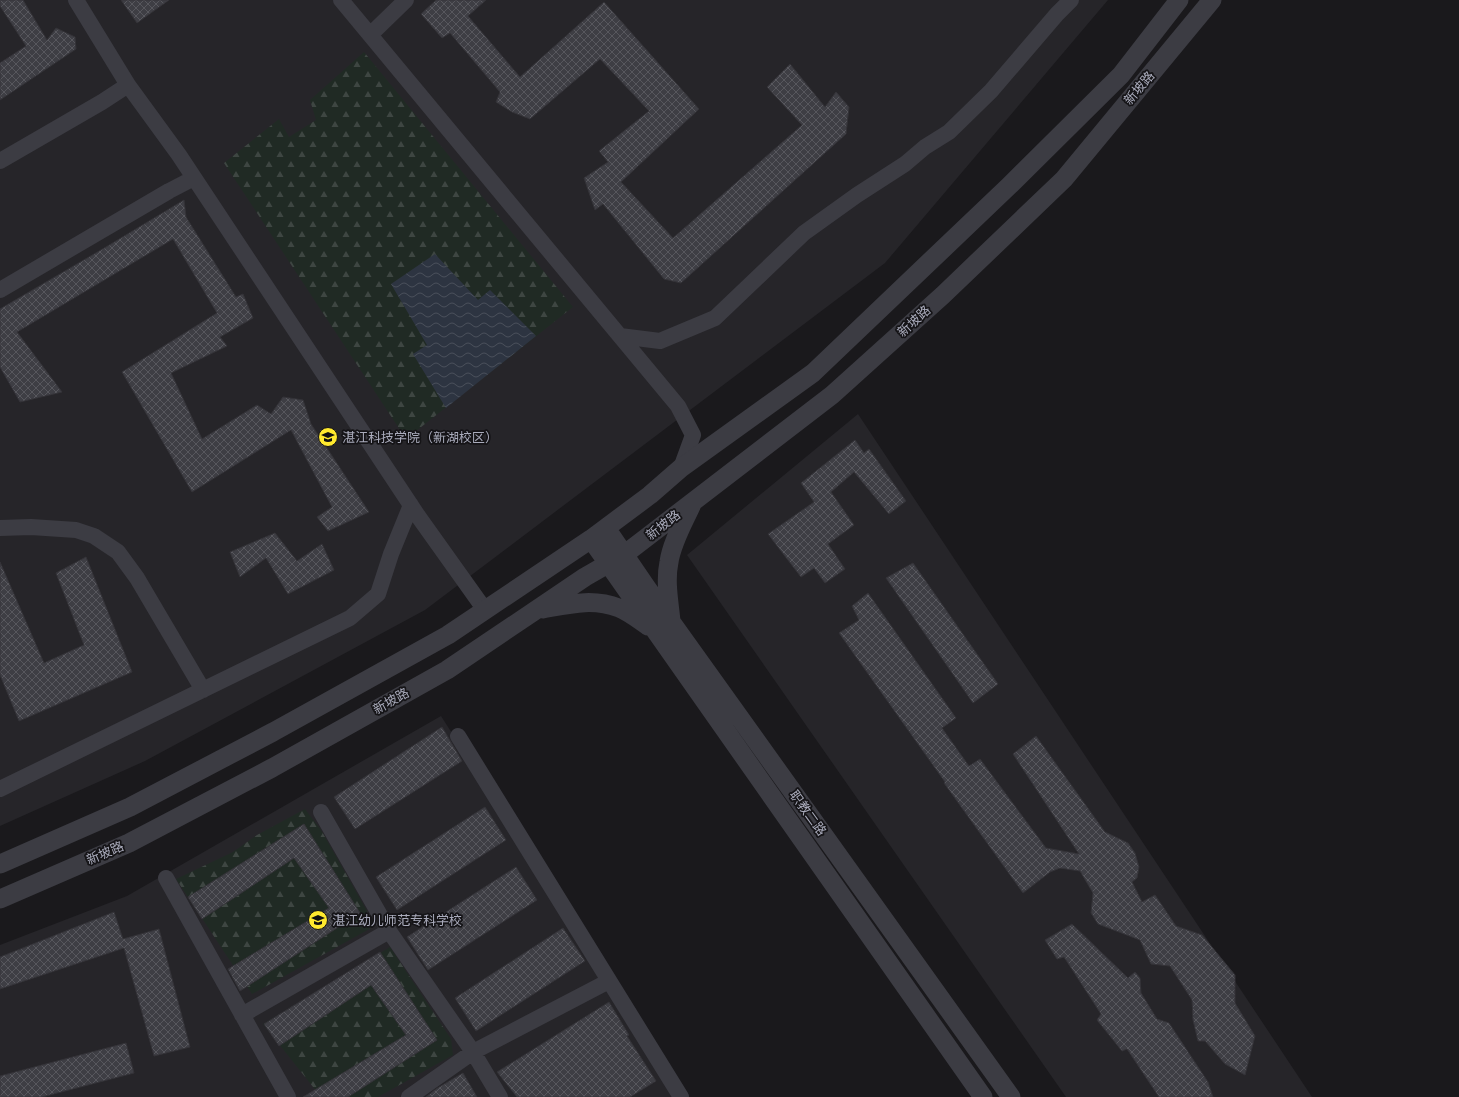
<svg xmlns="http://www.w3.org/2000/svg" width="1459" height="1097" font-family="'PT Sans','Noto Sans SC',sans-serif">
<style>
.built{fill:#262529}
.forest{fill:url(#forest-firs)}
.water{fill:url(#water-waves)}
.building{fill:url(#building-cross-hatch);stroke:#343338}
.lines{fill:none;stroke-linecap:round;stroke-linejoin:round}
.minor{stroke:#3c3c43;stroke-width:16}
.tertiary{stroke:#3c3c43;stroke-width:19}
.labels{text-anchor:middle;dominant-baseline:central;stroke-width:3.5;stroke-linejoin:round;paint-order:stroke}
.street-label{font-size:13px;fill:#aaacbc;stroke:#151417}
.poi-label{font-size:13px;fill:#aaacbc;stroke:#151417;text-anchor:start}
</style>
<defs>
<pattern id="forest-firs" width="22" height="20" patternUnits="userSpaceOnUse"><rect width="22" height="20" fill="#202a24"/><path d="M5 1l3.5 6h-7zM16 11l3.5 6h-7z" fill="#3e4642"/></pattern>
<pattern id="water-waves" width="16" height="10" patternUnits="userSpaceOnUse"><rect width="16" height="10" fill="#2d3441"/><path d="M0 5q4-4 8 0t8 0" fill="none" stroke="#494f5a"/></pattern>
<pattern id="building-cross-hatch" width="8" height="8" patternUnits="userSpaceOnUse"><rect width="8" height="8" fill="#3e3e44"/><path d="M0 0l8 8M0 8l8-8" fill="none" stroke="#57575d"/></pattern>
</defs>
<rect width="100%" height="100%" fill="#1a191c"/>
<path class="built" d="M0 0H1108L885 263 425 610 145 761 0 826Z
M858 414 1312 1097H1066L687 555Z
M441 716 685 1097H0V945L127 896Z"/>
<path class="forest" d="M364 52 573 307 406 439 224 163 279 119 289 137 316 120 310 100Z
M305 809 321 830 371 918 373 927 252 994 176 879 233 852 257 835Z
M390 947 451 1039 453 1055 378 1097H321L263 1024Z"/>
<path class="water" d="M435 254 478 300 490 290 536 336 446 408 413 354 427 345 391 284Z"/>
<path class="building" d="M0 0H23L47 40 56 28 75 37 76 49 0 100V63L26 46 0 6Z
M121 0H169L137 23Z
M436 0H486L468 16 520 77 604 2 699 109 621 182 673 238 802 125 767 87 790 64 825 107 836 92 849 107 846 134 681 283 664 279 603 204 595 210 584 178 608 162 599 151 649 111 600 59 530 119 512 112 496 102 500 92 450 33 442 38 421 14Z
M184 200 186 217 236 297 243 294 253 318 220 337 227 346 171 373 202 439 257 405 271 414 283 397 303 400 311 424 369 512 328 531 317 517 332 507 291 430 192 492 122 372 217 313 173 239 17 332 62 392 20 402 0 367V309L106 247Z
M855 440 864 453 869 449 906 501 889 514 854 472 831 492 854 525 828 544 845 569 825 583 814 568 801 577 768 534 814 502 801 483Z
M275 533 297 561 322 544 334 570 288 594 266 558 240 577 230 552Z
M86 557 132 672 19 721 0 675V562L44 663 84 645 56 573Z
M913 563 998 684 973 703 886 578Z
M868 593 956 718 942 728 969 766 980 759 1046 848 1079 854 1013 754 1036 736 1105 832 1128 843 1135 853 1139 867 1137 878 1132 882 1142 902 1155 895 1176 926 1202 935 1235 975V1003L1255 1036 1245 1075 1225 1064 1205 1041H1198L1193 1020 1192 1000 1170 966 1151 964 1140 940 1098 924 1091 913 1093 893 1080 871 1060 868 1050 872 1023 893 944 783 945 782 839 633 859 620 852 606Z
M442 727 462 761 355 829 334 797Z
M485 807 506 840 397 910 376 877Z
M304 824 360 913 240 991 228 969 329 908 294 858 202 919 188 897Z
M516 867 537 900 428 970 407 937Z
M114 912 123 939 159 929 190 1047 154 1056 124 948 0 989V957Z
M1072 924 1128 978 1135 972 1140 978 1141 993 1157 1019 1169 1023 1208 1082 1213 1097H1159L1127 1049 1122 1051 1097 1020 1101 1014 1064 957 1057 959 1045 940Z
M563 928 585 961 476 1031 455 998Z
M380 952 437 1040 348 1097H303L406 1035 371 985 279 1046 264 1024Z
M609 1002 629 1035 627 1036 656 1081 630 1097H517L497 1072Z
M126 1043 134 1073 42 1097H0V1076Z
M463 1073 477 1097H426L436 1089Z"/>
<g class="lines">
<path class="minor" d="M76 0 128 85 179 155 418 516 485 610
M341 0 678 406 693 435 681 468
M370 35 406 0
M0 161 102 102 128 85
M0 290 169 191 194 178
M620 336 660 341 715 318 804 233 857 195 905 164 925 147 949 132 991 91 1057 14 1071 0
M0 528 31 527 76 530 94 536 118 552 137 578 203 690
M458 736 681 1097
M0 789 350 618 378 594 391 554 411 505
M321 812 389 931 473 1052 500 1097
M166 878 288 1097
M242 1015 389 931
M409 1097 473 1052 609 981"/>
<path class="tertiary" d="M606 528 647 588 1011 1097
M591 539 983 1097
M543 609C570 604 593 598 619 608 629 612 639 620 648 626
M671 621C669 601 665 581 669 562 672 542 684 522 692 504
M0 864 130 807 273 732 448 635 591 539 650 495 681 468 813 373 1009 186 1121 75 1179 0
M0 899 129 843 272 768 447 670 585 577 625 554 832 395 943 295 1064 179 1212 0"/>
</g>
<defs>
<g id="university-disc" transform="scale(1)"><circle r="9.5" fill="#ffe92e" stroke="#151417"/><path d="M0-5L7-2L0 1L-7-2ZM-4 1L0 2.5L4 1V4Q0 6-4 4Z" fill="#111"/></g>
</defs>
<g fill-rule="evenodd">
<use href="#university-disc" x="328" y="437"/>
<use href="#university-disc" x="318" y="920"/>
</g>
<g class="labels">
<g class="street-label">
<text transform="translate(1139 88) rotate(-50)">新坡路</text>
<text transform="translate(914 321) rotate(-42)">新坡路</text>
<text transform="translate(663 525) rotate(-38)">新坡路</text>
<text transform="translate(391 701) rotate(-29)">新坡路</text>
<text transform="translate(808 813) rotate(54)">职教二路</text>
<text transform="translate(105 853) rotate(-23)">新坡路</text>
</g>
<g class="poi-label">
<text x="342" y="437">湛江科技学院（新湖校区）</text>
<text x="332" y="920">湛江幼儿师范专科学校</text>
</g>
</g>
</svg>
